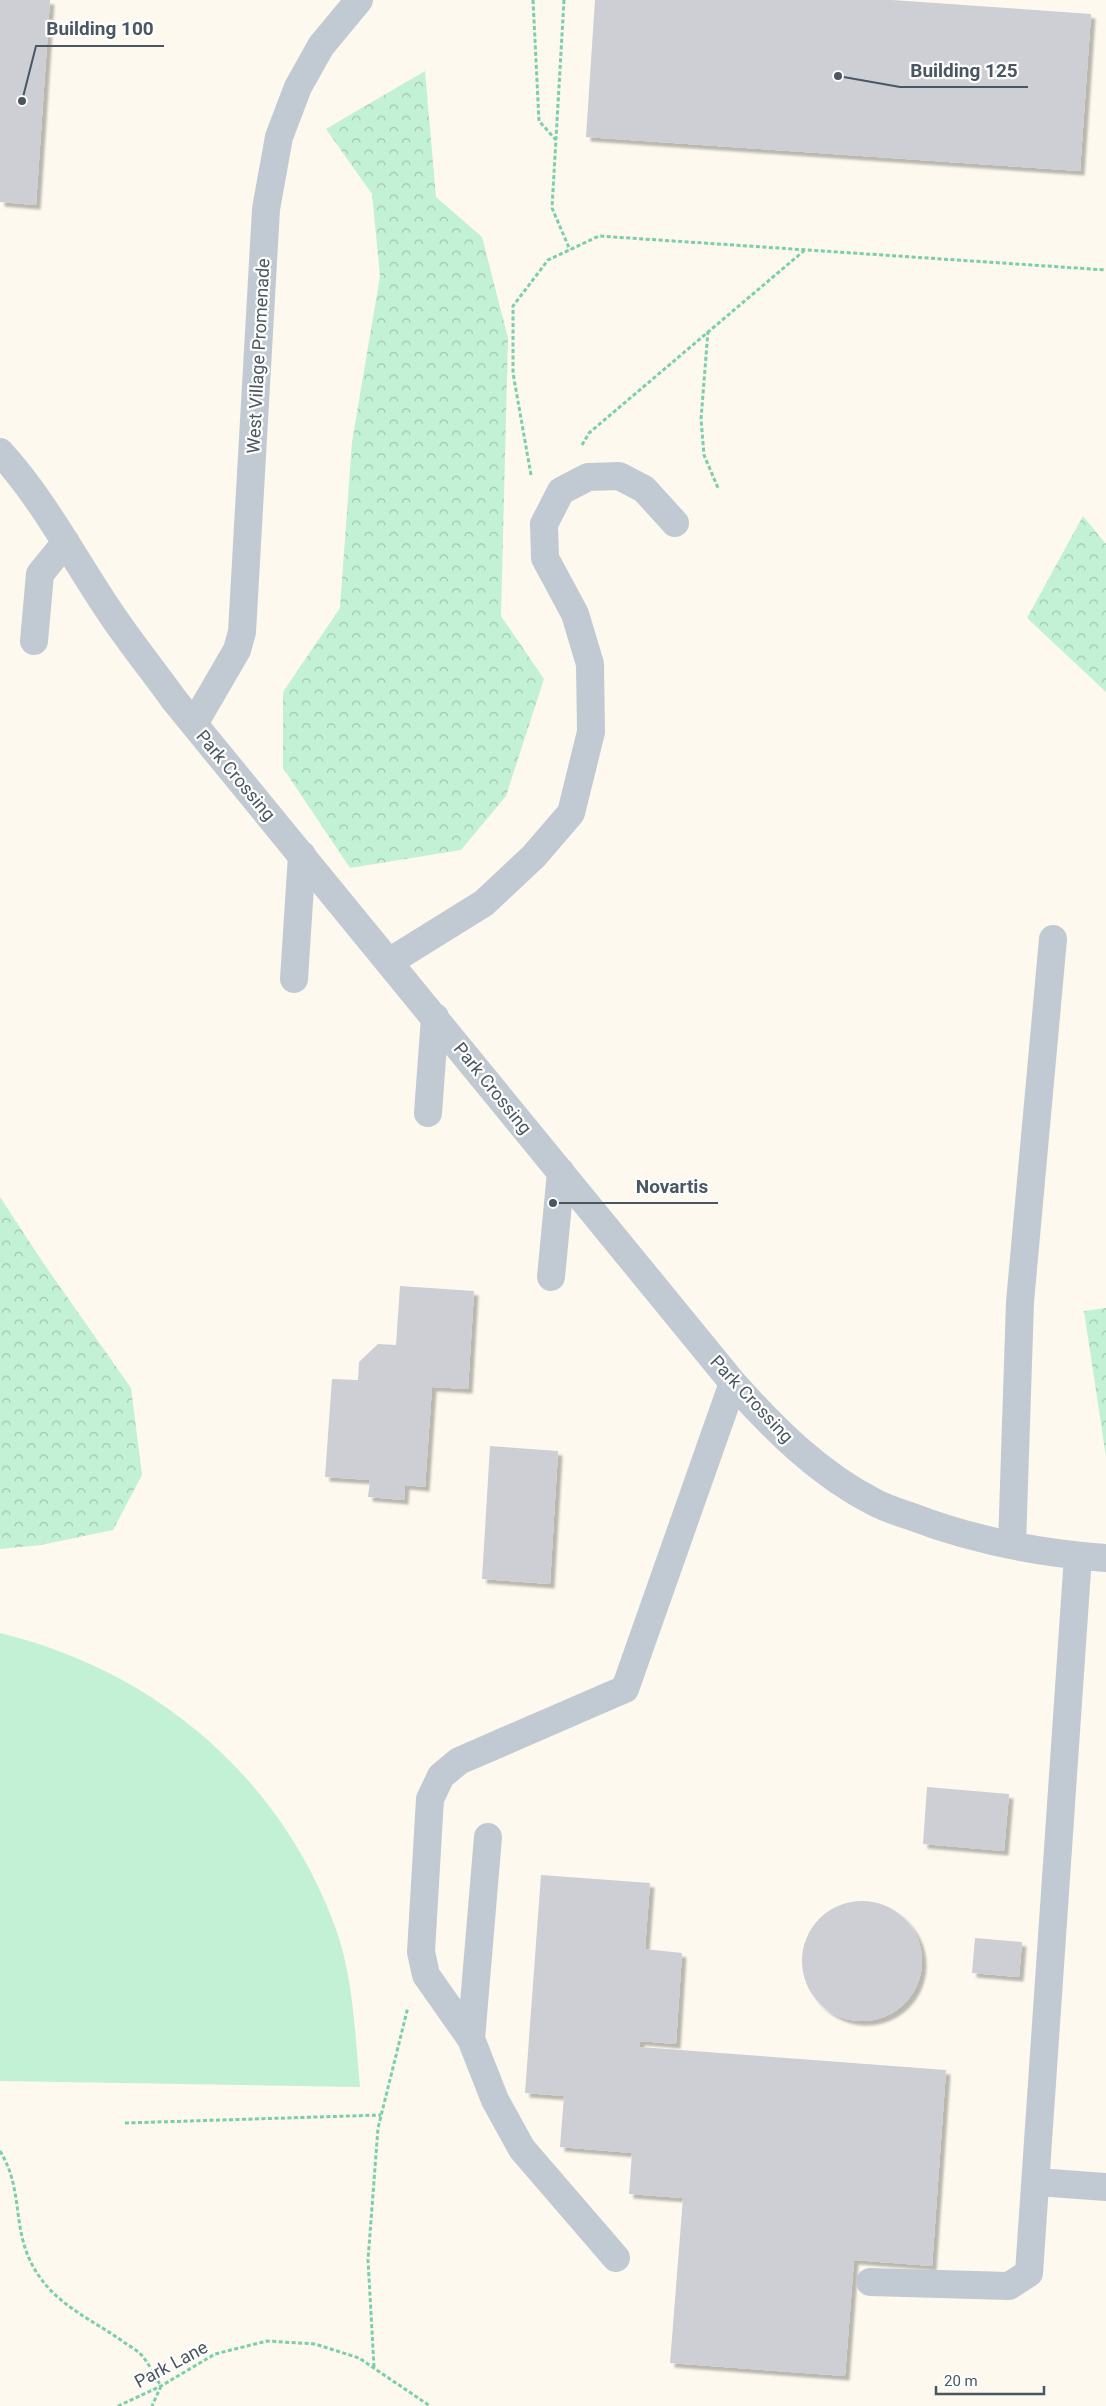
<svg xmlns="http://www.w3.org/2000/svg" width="1106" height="2406" font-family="Roboto,sans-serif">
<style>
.commercial{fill:#fdf9ef}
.forest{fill:url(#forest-crowns)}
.green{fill:#c3f1d5}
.building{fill:#cdcfd5;filter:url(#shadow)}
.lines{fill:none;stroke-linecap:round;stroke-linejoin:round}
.path{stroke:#7ad0a6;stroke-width:3;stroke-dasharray:4 2.5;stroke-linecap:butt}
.minor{stroke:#c1cad2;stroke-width:28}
.labels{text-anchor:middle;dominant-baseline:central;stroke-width:4.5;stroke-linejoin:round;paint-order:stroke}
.street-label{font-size:18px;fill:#4a5661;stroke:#fff}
.leader{fill:none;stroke:#4a5661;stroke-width:2}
.callout-dot{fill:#4a5661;stroke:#fff;stroke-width:2}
.callout-label{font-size:19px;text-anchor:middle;font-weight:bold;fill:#4a5661;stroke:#fff;stroke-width:4.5;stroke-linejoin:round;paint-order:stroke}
</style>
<defs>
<pattern id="forest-crowns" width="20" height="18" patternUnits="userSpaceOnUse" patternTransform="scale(1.25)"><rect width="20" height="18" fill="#c3f1d5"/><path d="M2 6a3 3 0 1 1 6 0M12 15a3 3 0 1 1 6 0" fill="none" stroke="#a0c6b0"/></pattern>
<filter id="shadow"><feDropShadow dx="4.5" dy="4.5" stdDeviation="1" flood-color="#0004"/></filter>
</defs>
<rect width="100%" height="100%" fill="#f5f3f3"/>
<path class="commercial" d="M0 0H1106V2406H0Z"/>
<path class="forest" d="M425 71 436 197 482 237 508 338 501 616 544 679 506 796 461 850 350 868 283 768V692L340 608 352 442 380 276 372 194 326 129Z
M1083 516 1106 544V692L1027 618Z
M0 1197 44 1264 131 1388 142 1475 113 1530 41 1545 0 1549Z
M1106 1308V1457L1084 1311Z"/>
<path class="green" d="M0 1633C133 1665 247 1749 311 1872 324 1898 337 1927 344 1956 354 1998 356 2044 360 2087L0 2081Z"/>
<path class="building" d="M0 0H50L36 205 0 202Z
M595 0H892L1091 14 1080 171 586 137Z
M400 1286 474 1291 468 1389 432 1387 425 1487 405 1485 404 1500 368 1497 370 1480 325 1477 332 1379 358 1380 359 1362 378 1344 396 1345Z
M490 1446 558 1451 550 1584 482 1579Z
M927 1787 1009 1794 1004 1851 923 1844Z
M541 1875 650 1883 645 1949 682 1953 676 2044 640 2041V2047L946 2070 932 2266 854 2260 845 2376 670 2363 683 2198 629 2194 632 2153 560 2147 564 2096 525 2093Z
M802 1961a60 60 0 1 1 120 0a60 60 0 1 1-120 0Z
M975 1938 1022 1942 1019 1977 972 1973Z"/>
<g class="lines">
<path class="path" d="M533 0 539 121 556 140
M564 0 552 208 570 250
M708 331 701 419 704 455 718 488
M582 445 589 433 806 249
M531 475 513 373V306L548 260 599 236 1106 270
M125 2123 381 2115
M0 2151C26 2193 9 2233 39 2276 61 2308 95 2321 125 2343 131 2347 139 2351 143 2357 150 2365 155 2377 161 2386L152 2406
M374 2367 368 2260 378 2128 408 2007
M118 2406 161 2386 215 2354 267 2341 315 2344 359 2358 430 2406"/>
<path class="minor" d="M0 452C45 501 76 563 114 618 133 646 155 673 175 701L733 1383C774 1429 819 1474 874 1502 885 1508 898 1512 910 1516 972 1540 1039 1553 1106 1558
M34 641 40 574 66 542
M194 724 237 650 242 632 266 209 279 137 298 87 321 46 359 0
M389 962 484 903 534 856 571 813 591 732 590 664 575 614 545 558 544 524 561 491 588 477 619 476 644 489 675 523
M294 979 302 855
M428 1113 435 1017
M551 1277 561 1172
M1012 1545 1020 1302 1053 939
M471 2039 488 1837
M1037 2182 1106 2187
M616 2258 522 2149 495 2100 471 2039 426 1975 421 1952 430 1799 441 1776 459 1761 625 1689 733 1383
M870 2282 1009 2286 1029 2273 1078 1556"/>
</g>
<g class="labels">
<g class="street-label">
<text transform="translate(258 356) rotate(-87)">West Village Promenade</text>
<text transform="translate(236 775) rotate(50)">Park Crossing</text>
<text transform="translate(493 1088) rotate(51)">Park Crossing</text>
<text transform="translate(752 1399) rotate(47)">Park Crossing</text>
<text transform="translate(171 2364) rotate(-28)">Park Lane</text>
</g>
</g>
<path class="leader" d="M22 101L36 46H164M838 76L900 87H1028M553 1203L626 1203H718"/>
<g class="callout-dot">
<circle cx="22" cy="101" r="5"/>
<circle cx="838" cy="76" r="5"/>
<circle cx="553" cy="1203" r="5"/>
</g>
<g class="callout-label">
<text x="100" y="35">Building 100</text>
<text x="964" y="77">Building 125</text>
<text x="672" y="1193">Novartis</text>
</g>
<path d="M936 2386v8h108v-8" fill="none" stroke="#4a5661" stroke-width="2.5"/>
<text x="944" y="2386" font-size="15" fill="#4a5661" stroke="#ffffff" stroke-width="4" paint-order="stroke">20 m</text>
</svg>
